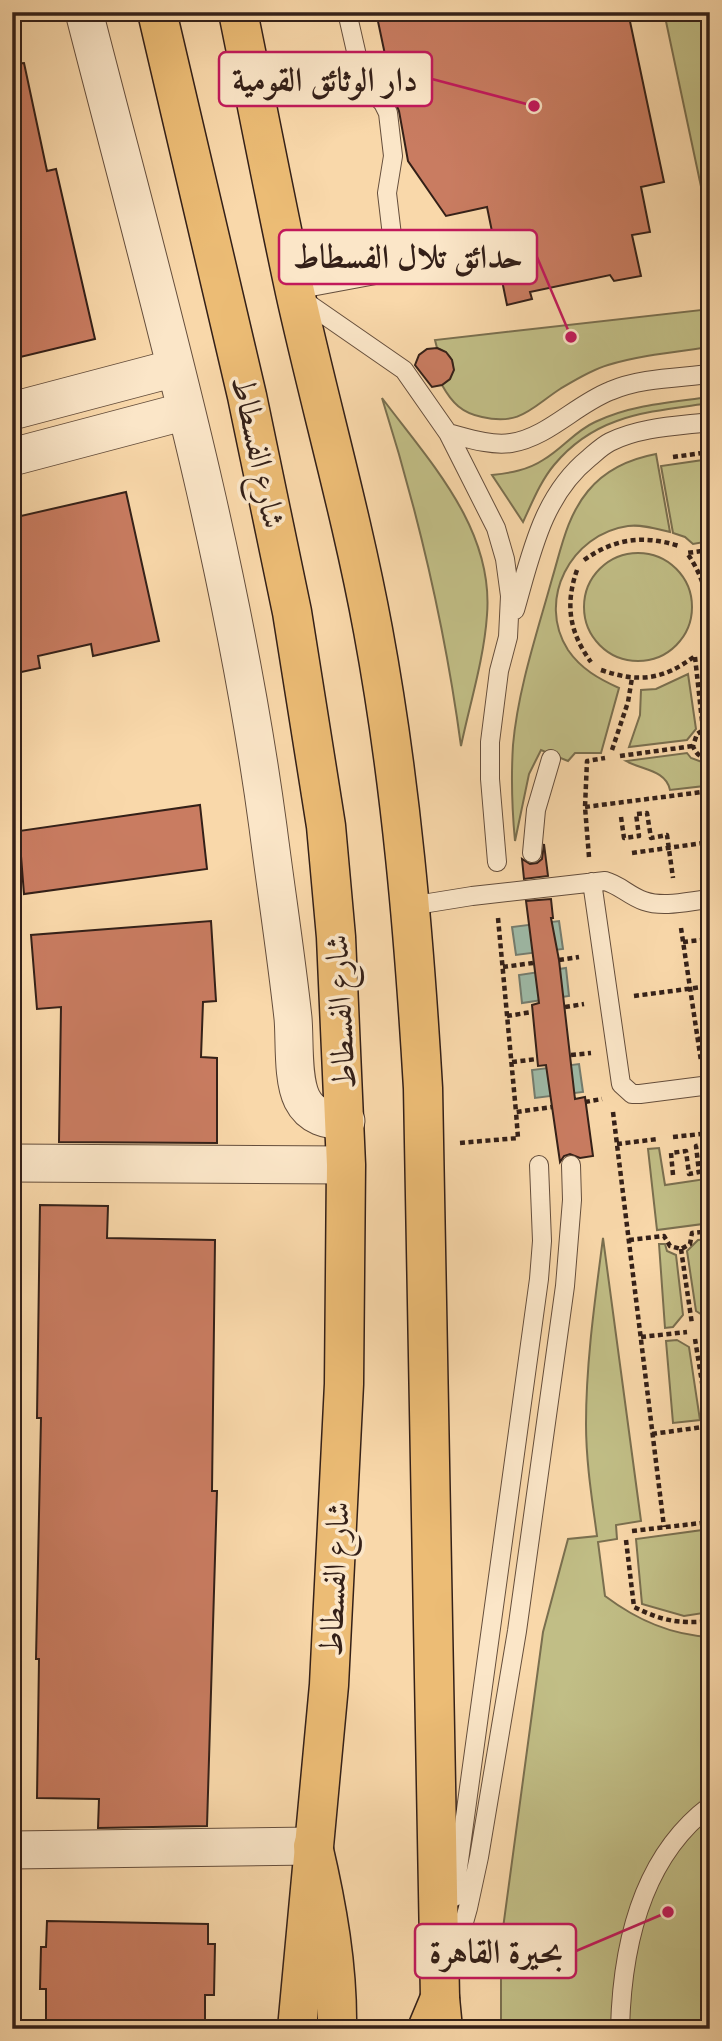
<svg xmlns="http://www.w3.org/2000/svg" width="722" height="2041" font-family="'EB Garamond',Amiri,serif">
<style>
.green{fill:#c1be86;stroke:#7a6f4f;stroke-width:2}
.water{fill:#9ebaa7;stroke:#747c6e;stroke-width:2}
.building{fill:#c97c61;stroke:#342018;stroke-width:2}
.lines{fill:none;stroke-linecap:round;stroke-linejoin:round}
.service-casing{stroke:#654e3c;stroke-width:20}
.minor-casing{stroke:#654e3c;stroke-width:39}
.primary-casing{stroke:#342018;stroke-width:41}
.motorway-casing{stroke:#342018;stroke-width:41}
.path{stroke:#342018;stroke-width:4.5;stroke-dasharray:5 3.5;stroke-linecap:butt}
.service{stroke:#fbe6c8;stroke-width:18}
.minor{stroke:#fbe6c8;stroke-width:37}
.primary{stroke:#ecbc75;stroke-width:38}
.motorway{stroke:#ecbc75;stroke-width:38}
.labels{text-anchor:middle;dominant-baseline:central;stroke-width:7;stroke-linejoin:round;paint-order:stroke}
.street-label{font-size:32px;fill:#342018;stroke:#fbe6c8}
.leader{fill:none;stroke:#c2185b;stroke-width:2.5}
.callout-dot{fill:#c2185b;stroke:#fbe6c8;stroke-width:2.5}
.callout{fill:#fbe6c8;stroke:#c2185b;stroke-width:2.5}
.callout-label{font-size:33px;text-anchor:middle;font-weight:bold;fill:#342018}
</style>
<rect width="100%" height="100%" fill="#f9d8aa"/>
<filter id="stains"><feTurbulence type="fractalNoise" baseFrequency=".00286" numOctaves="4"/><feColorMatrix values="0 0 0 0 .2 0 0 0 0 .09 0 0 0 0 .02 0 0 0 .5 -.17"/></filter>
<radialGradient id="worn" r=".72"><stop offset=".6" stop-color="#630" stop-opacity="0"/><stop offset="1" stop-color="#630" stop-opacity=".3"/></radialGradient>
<path class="green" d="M664 12H710V229Z
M710 309V347C676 352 641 355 608 365 591 370 575 380 560 389 531 408 520 426 482 417 462 413 452 403 442 385 458 373 456 355 437 348L435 340Z
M710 397V403C649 412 596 414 554 465 540 482 532 503 523 522L492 475C510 473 528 470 543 460 562 449 575 431 595 422 630 405 671 402 710 397Z
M382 398C430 462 494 529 487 615 484 659 470 703 461 746 445 627 418 512 382 398Z
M656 454 670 532C657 529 642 524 628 526 571 534 536 600 568 650 581 669 599 679 619 688L601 753H575L568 761 541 750 529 774 515 841C512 809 511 777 513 745 518 689 537 633 552 579 561 549 567 516 588 491 606 469 629 459 656 454Z
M710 459V541L693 544 685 537 673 533 661 466Z
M584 607a54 54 0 1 1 108 0a54 54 0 1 1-108 0Z
M688 674 696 729 687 740 629 747 640 715 641 690 656 689Z
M687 753 691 758 702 762 704 786 670 790C666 770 642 770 626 761Z
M659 1148 665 1185 706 1179 703 1151 710 1153V1223L657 1230 648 1149Z
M603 1238 641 1521 616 1525 617 1539 598 1542 605 1596C637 1620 670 1635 710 1637V2029H501V1943L543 1632 568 1539 597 1536C592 1499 586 1462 586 1424 586 1362 595 1300 603 1238Z
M710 1239V1320L696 1311 687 1251 698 1240Z
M659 1244H665L667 1251 676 1255 683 1315 673 1327 665 1328Z
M677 1340 689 1347 700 1420 673 1423 666 1341Z
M710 1529V1612L684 1616 642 1604 636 1539Z"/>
<path class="water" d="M559 921 563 949 516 955 512 927Z
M566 968 569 996 522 1003 519 975Z
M579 1064 583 1092 535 1098 532 1070Z"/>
<path class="building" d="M376 12H628L664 182 641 187 650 232 632 235 641 276 614 281 610 275 530 292 532 299 507 305 487 207 446 216 408 161 399 111 395 102Z
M24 63 47 171 56 169 95 339 12 359V64Z
M437 348 446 352 452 360 454 370 450 379 442 385 432 387 415 365 419 355 427 349Z
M126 492 159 641 93 656 91 644 38 656 40 668 12 674V518Z
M200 805 207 869 24 894 19 831Z
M544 844 548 876 524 879 522 859 530 864 537 863 542 859Z
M551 899 553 918H551L559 960 575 1099 585 1097 593 1156 580 1158 570 1154 564 1156 560 1162 546 1065 538 1066 532 1005 539 1003 526 901Z
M211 921 216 1001 203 1002 201 1057 217 1058V1143L59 1142 61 1007 37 1009 31 935Z
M40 1205 108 1206 107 1238 215 1240 212 1491H217L207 1826 98 1828 99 1799 37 1798 39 1659H36L41 1418H37Z
M47 1921 208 1924V1944H215L214 1995H205V2023H180V2029H57L58 2022H46V1989H40L41 1947H46Z"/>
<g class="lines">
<g class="service-casing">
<path id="service" d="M295 290 381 274 390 270 395 261 387 193 393 156 388 113 383 103 363 82 347 12
M300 298 404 370 448 433 496 528 505 559 510 596 508 637 499 671 490 742V779L497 862
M448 433C467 438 490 446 511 443 548 437 575 405 610 391 640 378 677 378 710 374
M515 610C531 555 542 496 589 458 595 453 602 446 610 442 640 427 677 426 710 422
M532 853 536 810 551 759
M592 882 621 1084 632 1094H640L710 1085
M410 906 472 896 605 881C620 885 629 896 644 901 664 908 689 901 710 899
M454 1897 539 1279 542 1241 539 1165
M452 1965 468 1908 479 1857 517 1631 565 1286 572 1200 571 1165
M620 2029C622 1948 641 1858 710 1806"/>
</g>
<g class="minor-casing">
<path id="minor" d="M84 12C153 281 231 551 268 827 276 890 286 954 293 1018 295 1040 292 1079 302 1099 311 1117 327 1120 346 1121
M12 411 175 368
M12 457 186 411
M12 1163 346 1165
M12 1850 313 1846"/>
</g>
<g class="primary-casing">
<path id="primary" d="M157 12 247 396 292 612 326 826 336 937 346 1165 344 1384 329 1685 297 2029
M238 12C257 105 275 199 295 292 320 405 352 516 373 630 401 781 414 935 423 1088L440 1998 443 2029"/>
</g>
<g class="motorway-casing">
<path id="motorway" d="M313 1846C327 1906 338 1967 337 2029
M427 2029 440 1998"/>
</g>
<path class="path" d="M710 37V66
M673 457 710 452
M710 550 687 553C708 583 712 612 703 647L710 646
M584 560C615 538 644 535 679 546
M577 570C565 604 569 632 591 662
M695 657 703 730
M601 670C639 683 663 680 695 656
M710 731 703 730 697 734 693 746C696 754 701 759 710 757
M612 750 628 702 632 678
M620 756 693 746
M707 758 710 775
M585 807 710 791
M621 817 624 838 639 836 636 814 647 813 651 838 667 835 673 878
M632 853 710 842
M589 857 585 807 587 761 605 758
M498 918 516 1112 552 1107
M681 928 701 1061
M683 942 710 939
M559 960 579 957
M503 967 533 963
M634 996 710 986
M565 1007 584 1004
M507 1016 532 1012
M698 1039 710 1037
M571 1055 591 1053
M512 1062 537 1059
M585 1102 602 1099
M613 1112 664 1527
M673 1137 710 1133
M460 1143 518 1138 516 1112
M617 1144 658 1139
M673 1175 671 1153 686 1151 689 1174 699 1172 696 1146 710 1144
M629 1240 664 1236 670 1246 681 1249 690 1244 692 1233 710 1231
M681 1249 692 1324
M702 1330 710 1329
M641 1337 687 1332
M695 1339 708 1420
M652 1434 703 1427
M632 1531 710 1522
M626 1540 634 1607C663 1621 678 1624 710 1621"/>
<use href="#service" class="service"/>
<use href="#minor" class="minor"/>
<use href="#primary" class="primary"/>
<use href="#motorway" class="motorway"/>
</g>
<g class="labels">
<g class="street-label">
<text transform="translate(259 452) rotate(78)">شارع الفسطاط</text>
<text transform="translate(340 1012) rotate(-93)">شارع الفسطاط</text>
<text transform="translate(334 1579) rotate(-87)">شارع الفسطاط</text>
</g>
</g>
<path class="leader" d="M534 106L432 79M571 337L537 257M668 1912L576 1951"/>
<g class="callout-dot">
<circle cx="534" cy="106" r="7"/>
<circle cx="571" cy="337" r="7"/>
<circle cx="668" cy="1912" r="7"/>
</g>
<g class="callout">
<rect x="219" y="52" width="213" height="54" rx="7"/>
<rect x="279" y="230" width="258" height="54" rx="7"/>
<rect x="415" y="1924" width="161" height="54" rx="7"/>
</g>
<g class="callout-label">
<text x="325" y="91">دار الوثائق القومية</text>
<text x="408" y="268">حدائق تلال الفسطاط</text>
<text x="496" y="1963">بحيرة القاهرة</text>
</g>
<rect width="722" height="2041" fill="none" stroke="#f9d8aa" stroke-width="42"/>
<rect x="14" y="14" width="694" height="2013" fill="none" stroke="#342018" stroke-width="3.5"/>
<rect x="21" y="21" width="680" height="1999" fill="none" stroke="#342018" stroke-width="2"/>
<rect width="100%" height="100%" filter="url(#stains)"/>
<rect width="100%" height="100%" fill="url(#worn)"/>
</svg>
